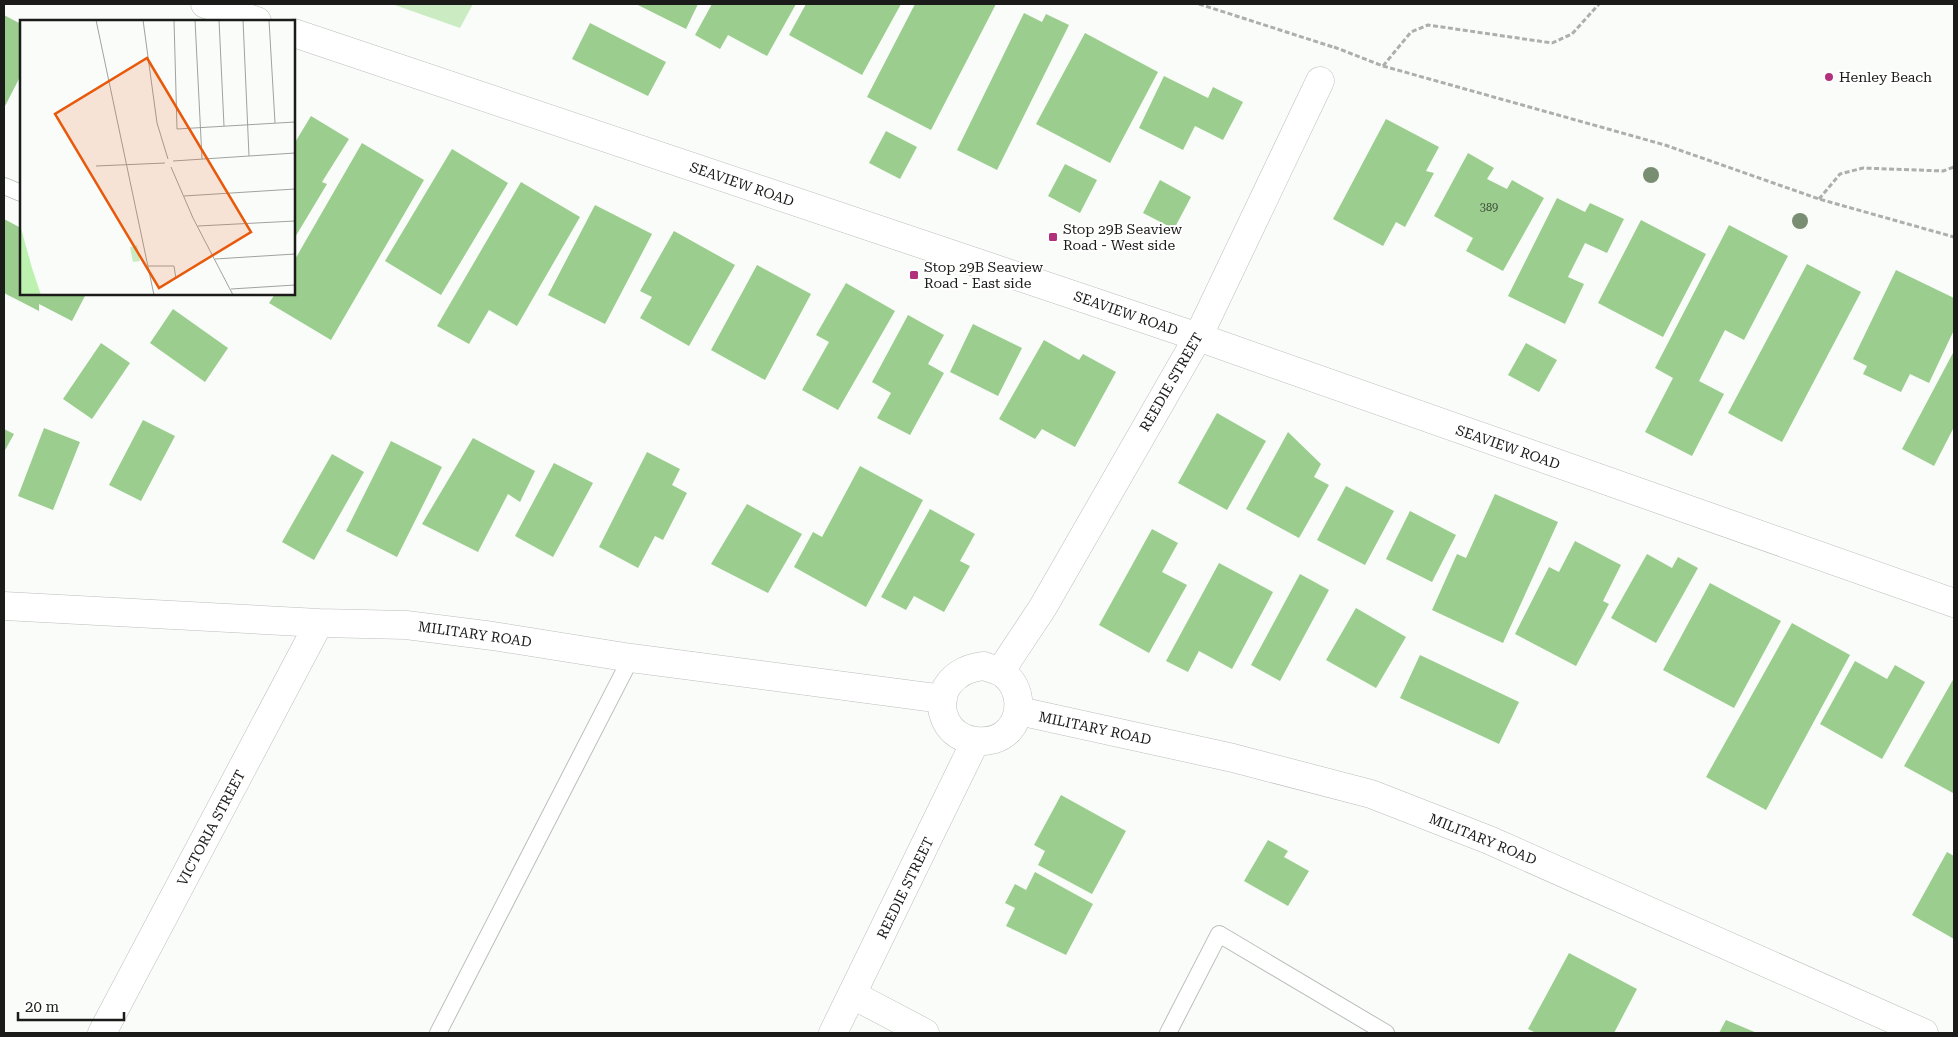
<svg xmlns="http://www.w3.org/2000/svg" width="1958" height="1037" font-family="'Roboto Serif',serif">
<style>
.green{fill:#cbecc3}
.building{fill:#9bce8e}
.lines{fill:none;stroke-linecap:round;stroke-linejoin:round}
.service-casing{stroke:#bbbebb;stroke-width:18}
.minor-casing{stroke:#bbbebb;stroke-width:29}
.secondary-casing{stroke:#bbbebb;stroke-width:29}
.path{stroke:#adafac;stroke-width:3;stroke-dasharray:5 2.5;stroke-linecap:butt}
.service{stroke:#fff;stroke-width:16}
.minor{stroke:#fff;stroke-width:28}
.secondary{stroke:#fff;stroke-width:28}
.tree{fill:#798d73}
.poi-dot{fill:#b2317c;stroke:#fff;stroke-width:2}
.labels{text-anchor:middle;dominant-baseline:central;stroke-width:4;stroke-linejoin:round;paint-order:stroke}
.number-label{font-size:11px;fill:#3b4837}
.poi-label{font-size:14px;fill:#1b1b1a;stroke:#fff;text-anchor:start}
.street-label{font-size:14px;fill:#1b1b1a;stroke:#fff}
.inset-road{fill:none;stroke:#a0a29f;stroke-width:1}
.view{fill:#e8590c;fill-opacity:0.15;stroke:#e8590c;stroke-width:2.5}
.inset-edge{fill:none;stroke:#1b1b1a;stroke-width:2.5}
</style>
<rect width="100%" height="100%" fill="#f9fcf8"/>
<path class="green" d="M392 4H473L460 28Z"/>
<path class="building" d="M636 4H698L686 29Z
M712 4H796L767 56 728 35 720 49 695 35Z
M806 4H901L862 75 789 35Z
M915 4H996L931 130 867 97Z
M1024 13 1042 22 1046 14 1069 25 997 170 957 150Z
M4 15 21 24V75L4 108Z
M590 23 666 62 648 96 572 59Z
M1085 33 1158 72 1110 163 1036 124Z
M1164 76 1208 98 1213 87 1243 102 1223 140 1195 126 1183 150 1139 128Z
M311 116 349 139 322 182 327 184 294 239V144Z
M1386 119 1439 147 1426 171 1434 173 1405 227 1396 222 1383 246 1333 219Z
M886 131 917 147 900 179 869 163Z
M362 143 424 180 331 340 269 303 275 294H294V261Z
M452 149 508 183 441 295 385 261Z
M1468 153 1494 168 1487 179 1507 189 1512 180 1544 198 1503 271 1466 251 1473 238 1434 216Z
M1065 164 1097 180 1080 213 1048 196Z
M1160 180 1191 197 1174 229 1143 213Z
M521 182 580 217 517 326 489 310 469 344 437 326Z
M1557 198 1585 212 1590 203 1624 219 1607 253 1585 243 1568 277 1584 284 1565 324 1508 296Z
M595 205 652 234 605 324 548 295Z
M4 219 21 228V294H86L72 321 39 304V311L4 293Z
M1641 220 1706 254 1663 337 1598 303Z
M1729 225 1788 256 1744 340 1725 330 1699 381 1724 394 1692 456 1645 432 1673 378 1655 368Z
M674 231 735 265 689 346 640 318 652 297 640 291Z
M1807 264 1861 292 1782 442 1728 413Z
M757 265 811 294 765 380 711 350Z
M1896 270 1954 298V330L1929 383 1910 374 1901 392 1863 374 1867 366 1853 359Z
M846 283 895 311 838 410 802 390 829 342 816 335Z
M173 309 228 348 205 382 150 343Z
M908 315 944 335 928 364 944 373 910 435 877 418 891 393 872 382Z
M973 324 1022 348 998 396 950 372Z
M1044 340 1079 360 1083 354 1116 372 1075 447 1042 429 1035 439 999 419Z
M101 343 130 363 92 419 63 399Z
M1526 343 1557 360 1539 392 1508 375Z
M1954 351V427L1934 466 1902 449Z
M1217 413 1266 441 1227 510 1178 483Z
M143 420 175 436 141 501 109 485Z
M44 428 80 442 53 510 18 496Z
M4 429 14 434 4 452Z
M1288 432 1321 464 1314 477 1329 485 1299 538 1246 509Z
M473 438 535 471 520 502 508 494 478 552 422 524Z
M391 441 442 467 397 557 346 531Z
M647 452 680 469 672 485 687 493 663 540 655 536 638 568 599 547Z
M332 454 364 472 314 560 282 542Z
M554 463 593 483 553 557 515 536Z
M860 466 923 500 866 607 794 567 813 532 822 537Z
M1346 486 1394 511 1365 565 1317 540Z
M1495 494 1558 522 1503 643 1432 610 1457 554 1466 558Z
M747 504 802 534 768 593 711 564Z
M930 509 975 534 960 561 970 566 944 612 914 596 906 610 881 597Z
M1410 511 1456 535 1432 582 1386 559Z
M1152 529 1178 543 1162 572 1187 585 1149 653 1099 625Z
M1575 541 1621 565 1603 601 1609 604 1576 666 1515 634 1549 567 1559 572Z
M1647 554 1672 568 1678 557 1698 568 1656 643 1611 618Z
M1219 563 1273 592 1232 669 1199 651 1188 672 1166 661Z
M1300 574 1329 590 1280 681 1251 665Z
M1710 583 1781 621 1734 708 1663 670Z
M1356 608 1406 637 1376 688 1326 660Z
M1792 623 1850 655 1766 810 1706 777Z
M1420 655 1519 702 1499 744 1400 698Z
M1855 661 1887 679 1895 665 1925 682 1882 759 1820 724Z
M1954 678V791L1953 793 1904 766Z
M1061 795 1126 831 1092 894 1038 865 1045 851 1034 845Z
M1268 840 1288 851 1284 857 1309 871 1288 906 1244 881Z
M1947 852 1954 856V939L1912 915Z
M1035 872 1093 904 1066 955 1006 926 1015 908 1005 903 1015 884 1026 890Z
M1569 953 1637 989 1614 1033H1536L1528 1029Z
M1726 1020 1757 1033H1719Z"/>
<g class="lines">
<g class="service-casing">
<path id="service" d="M4 186 21 193
M438 1033 631 658
M1168 1033 1219 934 1386 1033"/>
</g>
<g class="minor-casing">
<path id="minor" d="M4 606 319 623 406 625 493 636 631 658 943 699
M984 666C991 669 1000 670 1005 675 1021 689 1023 714 1009 730 992 748 957 744 946 721 932 692 956 668 984 666Z
M1000 672 1043 607 1198 337 1320 81
M1019 711 1233 758 1371 794 1489 840 1924 1033
M853 995 925 1033
M102 1033 319 623
M833 1033 975 742"/>
</g>
<g class="secondary-casing">
<path id="secondary" d="M205 4 257 21
M294 33 1198 337 1954 603"/>
</g>
<path class="path" d="M1199 4 1333 47
M1334 47 1383 66 1665 145 1819 199 1954 237
M1383 66 1411 32 1428 25 1552 43 1572 34 1599 4
M1819 199 1840 174 1863 168 1943 171 1954 167"/>
<use href="#service" class="service"/>
<use href="#minor" class="minor"/>
<use href="#secondary" class="secondary"/>
</g>
<g class="tree">
<circle cx="1651" cy="175" r="8"/>
<circle cx="1800" cy="221" r="8"/>
</g>
<g class="poi-dot">
<circle cx="1829" cy="77" r="5"/>
<rect x="1048" y="232" width="10" height="10" rx="2.5"/>
<rect x="909" y="270" width="10" height="10" rx="2.5"/>
</g>
<g class="labels">
<g class="number-label">
<text x="1489" y="207">389</text>
</g>
<g class="poi-label">
<text x="1839" y="77">Henley Beach</text>
<text x="1063" y="229">Stop 29B Seaview<tspan x="1063" dy="16">Road - West side</tspan></text>
<text x="924" y="267">Stop 29B Seaview<tspan x="924" dy="16">Road - East side</tspan></text>
</g>
<g class="street-label">
<text transform="translate(742 184) rotate(19)">SEAVIEW ROAD</text>
<text transform="translate(1126 313) rotate(19)">SEAVIEW ROAD</text>
<text transform="translate(1171 382) rotate(-60)">REEDIE STREET</text>
<text transform="translate(1508 447) rotate(19)">SEAVIEW ROAD</text>
<text transform="translate(475 634) rotate(8)">MILITARY ROAD</text>
<text transform="translate(1095 728) rotate(12)">MILITARY ROAD</text>
<text transform="translate(211 828) rotate(-62)">VICTORIA STREET</text>
<text transform="translate(1483 839) rotate(22)">MILITARY ROAD</text>
<text transform="translate(905 888) rotate(-64)">REEDIE STREET</text>
</g>
</g>
<g transform="translate(20 20)">
<rect width="275" height="275" fill="#f9fcf8"/>
<path d="M117 225 120 241 113 242 110 227Z" fill="#cbecc3"/>
<path d="M0 205 12 248 21 275H0Z" fill="#bcf1af"/>
<path class="inset-road" d="M76 0 134 275M123 0 137 103 148 139M154 0 157 109 275 102M175 0 182 139M199 0 204 106M223 0 229 136M249 0 255 103M153 141 275 133M76 146 145 143M151 147 173 198 213 275M164 176 275 169M178 206 275 201M195 239 275 234M128 246H154L156 259M211 269 275 265"/>
<path class="view" d="M127 38 231 212 139 268 35 94Z"/>
<rect width="275" height="275" class="inset-edge"/>
</g>
<rect width="1958" height="1037" fill="none" stroke="#1b1b1a" stroke-width="10"/>
<path d="M18 1012v8h106v-8" fill="none" stroke="#1b1b1a" stroke-width="2.5"/>
<text x="25" y="1012" font-size="15" fill="#1b1b1a" stroke="#ffffff" stroke-width="4" paint-order="stroke">20 m</text>
</svg>
